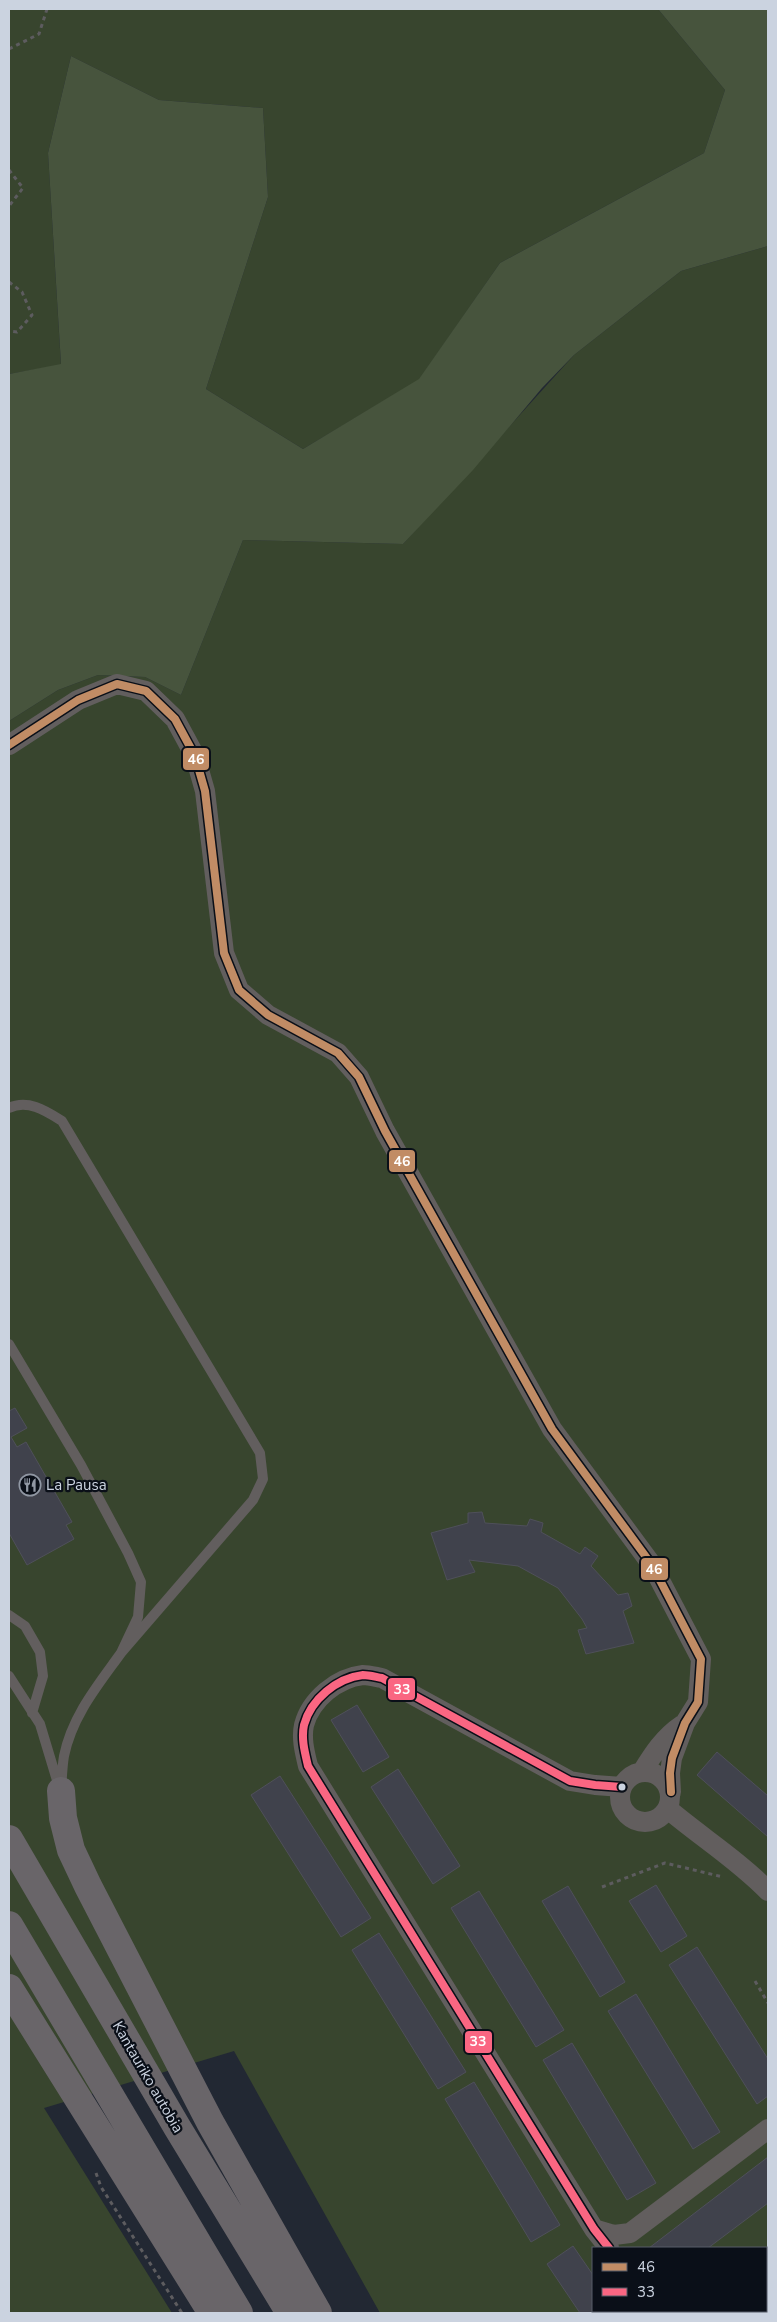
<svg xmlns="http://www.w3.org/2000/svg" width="777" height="2322" font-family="'Nunito Sans',sans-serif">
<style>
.green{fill:#38452e;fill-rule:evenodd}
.forest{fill:#47543d}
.building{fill:#40424c;stroke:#4f505a}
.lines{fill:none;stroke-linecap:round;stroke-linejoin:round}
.path{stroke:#5d5c5f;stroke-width:3;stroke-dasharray:4 4;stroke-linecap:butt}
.service{stroke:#625e5e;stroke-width:10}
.minor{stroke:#625e5e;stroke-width:20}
.motorway{stroke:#696569;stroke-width:28}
.bus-1-casing{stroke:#0a0f18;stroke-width:11}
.bus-2-casing{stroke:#0a0f18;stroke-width:11}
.bus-1{stroke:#c18c65;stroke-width:8}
.bus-2{stroke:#fa6682;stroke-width:8}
.bus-dot{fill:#cbd3e0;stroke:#0a0f18;stroke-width:2}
.labels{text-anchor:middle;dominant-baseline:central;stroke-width:4.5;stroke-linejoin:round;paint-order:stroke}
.poi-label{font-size:15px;fill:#cbd3e0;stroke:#0a0f18;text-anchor:start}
.street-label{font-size:15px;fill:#cbd3e0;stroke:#0a0f18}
.line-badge{stroke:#0a0f18;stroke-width:2}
.badge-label{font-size:14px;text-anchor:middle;font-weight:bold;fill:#fff}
</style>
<rect width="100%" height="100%" fill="#222833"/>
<path class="green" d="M9 9H658L725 90 704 153 500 263 419 380 303 449 206 389 268 197 263 108 159 100 71 56 48 153 61 365 9 374Z
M768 246V2313H380L234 2051 44 2108 172 2313H9V721L58 690 98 675 145 677 181 695 243 540 403 544 574 355 681 271ZM593 2248H766V2311H593Z"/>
<path class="forest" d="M658 9H768V246L681 271 574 355 542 388 473 470 403 544 243 540 181 695 145 677 98 675 58 690 9 721V374L61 364 48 153 71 56 159 100 263 108 268 197 206 389 303 449 419 379 500 263 704 153 725 90Z"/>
<path class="building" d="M15 1408 27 1428 11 1437 17 1447 26 1442 72 1522 66 1525 74 1539 27 1565 9 1533V1411Z
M482 1512 485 1523 527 1526 530 1519 543 1523 541 1532 580 1554 585 1547 598 1556 591 1566 618 1595 628 1593 632 1606 623 1611 634 1643 586 1654 578 1630 587 1628 582 1619 558 1588 518 1566 469 1560 475 1572 447 1580 431 1533 468 1523V1513Z
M357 1705 389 1757 363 1772 331 1720Z
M717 1752 768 1796V1837L697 1775Z
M398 1769 460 1866 433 1884 371 1787Z
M280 1776 371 1918 341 1937 251 1795Z
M656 1885 687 1936 661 1952 629 1901Z
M568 1886 625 1982 600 1997 542 1901Z
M479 1891 564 2030 536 2047 451 1908Z
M379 1933 466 2072 438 2089 352 1950Z
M697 1947 768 2059V2096L757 2104 669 1965Z
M636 1994 720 2132 693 2149 608 2011Z
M572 2043 656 2183 627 2200 543 2060Z
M474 2082 560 2225 531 2242 445 2099Z
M768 2157V2203L708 2248H649Z
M573 2246 593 2275V2311H617L619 2313H580L547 2264Z
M768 2266V2309L763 2313H705L708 2311H766V2268Z"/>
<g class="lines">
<path class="path" d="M9 49 39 34 47 9
M9 170 23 188 9 206
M9 282 22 292 32 315 17 332 9 331
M602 1887 665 1863 723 1877
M755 1981 768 2003
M96 2173 101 2187 182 2313"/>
<path class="service" d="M9 1108C28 1099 46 1111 62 1121L260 1453 263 1479 253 1500 121 1653 138 1617 141 1582 128 1553 81 1465 9 1344
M9 1615 25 1626 40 1652 43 1676 32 1713
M9 1676 40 1724 59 1787
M61 1791C62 1779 62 1768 64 1756 72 1716 98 1685 121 1653"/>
<path class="minor" d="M9 745 78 700 117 684 146 691 175 719 195 756 205 791 224 953 239 990 268 1015 338 1053 359 1077 385 1131 552 1429 652 1565 701 1659 698 1702 685 1723 672 1758 670 1773 671 1792
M620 1797a25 25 0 1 1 50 0a25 25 0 1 1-50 0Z
M642 1772C653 1754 664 1737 682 1725
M668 1809C701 1837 738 1860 768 1891
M594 2229 614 2235 630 2233 768 2129
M609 2248 594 2229 308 1766C305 1753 301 1739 304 1725 311 1699 337 1678 363 1675 369 1675 376 1677 382 1678L570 1781 595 1785 622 1787
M656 2311 658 2313"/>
<path class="motorway" d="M61 1791 63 1818 71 1850 88 1886 210 2122 318 2313
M9 1839 177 2127 290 2313
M9 1925 239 2313
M9 1988 212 2313"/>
<g class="bus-1-casing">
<path id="bus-1" d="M9 745 78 700 117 684 146 691 175 719 195 756 205 791 224 953 239 990 268 1015 338 1053 359 1077 385 1131 552 1429 652 1565 701 1659 698 1702 685 1723 672 1758 670 1773 671 1792"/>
</g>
<g class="bus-2-casing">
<path id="bus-2" d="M609 2248 594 2229 308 1766C305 1753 301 1739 304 1725 311 1699 337 1678 363 1675 369 1675 376 1677 382 1678L570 1781 595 1785 622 1787"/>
</g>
<use href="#bus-1" class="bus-1"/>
<use href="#bus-2" class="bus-2"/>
</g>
<defs>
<g id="restaurant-ring" transform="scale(1.125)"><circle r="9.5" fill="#0a0f18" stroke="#9097a3" stroke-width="1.5"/><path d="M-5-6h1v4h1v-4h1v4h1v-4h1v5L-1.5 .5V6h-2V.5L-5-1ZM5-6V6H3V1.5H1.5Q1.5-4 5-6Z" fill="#9097a3"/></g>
</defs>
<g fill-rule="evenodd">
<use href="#restaurant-ring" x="30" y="1485"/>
</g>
<circle class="bus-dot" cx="622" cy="1787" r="4.5"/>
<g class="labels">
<g class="poi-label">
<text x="46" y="1485">La Pausa</text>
</g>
<g class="street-label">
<text transform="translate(148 2077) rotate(60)">Kantauriko autobia</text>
</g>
</g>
<g class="line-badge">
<rect x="182" y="747" width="28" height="24" rx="5" fill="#c18c65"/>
<rect x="388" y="1149" width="28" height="24" rx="5" fill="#c18c65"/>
<rect x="640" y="1557" width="29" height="24" rx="5" fill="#c18c65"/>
<rect x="387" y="1677" width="29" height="24" rx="5" fill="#fa6682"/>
<rect x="464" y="2030" width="29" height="24" rx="5" fill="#fa6682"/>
</g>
<g class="badge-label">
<text x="196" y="764">46</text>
<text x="402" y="1166">46</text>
<text x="654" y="1574">46</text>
<text x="402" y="1694">33</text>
<text x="478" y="2046">33</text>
</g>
<rect width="777" height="2322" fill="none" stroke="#cbd3e0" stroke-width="20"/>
<rect x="592" y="2247" width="175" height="65" fill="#0a0f18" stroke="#575d68"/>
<rect x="602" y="2263" width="25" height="8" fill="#c18c65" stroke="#575d68"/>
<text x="637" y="2272" font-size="15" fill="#cbd3e0">46</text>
<rect x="602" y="2288" width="25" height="8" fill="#fa6682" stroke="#575d68"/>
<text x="637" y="2297" font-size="15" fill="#cbd3e0">33</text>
</svg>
